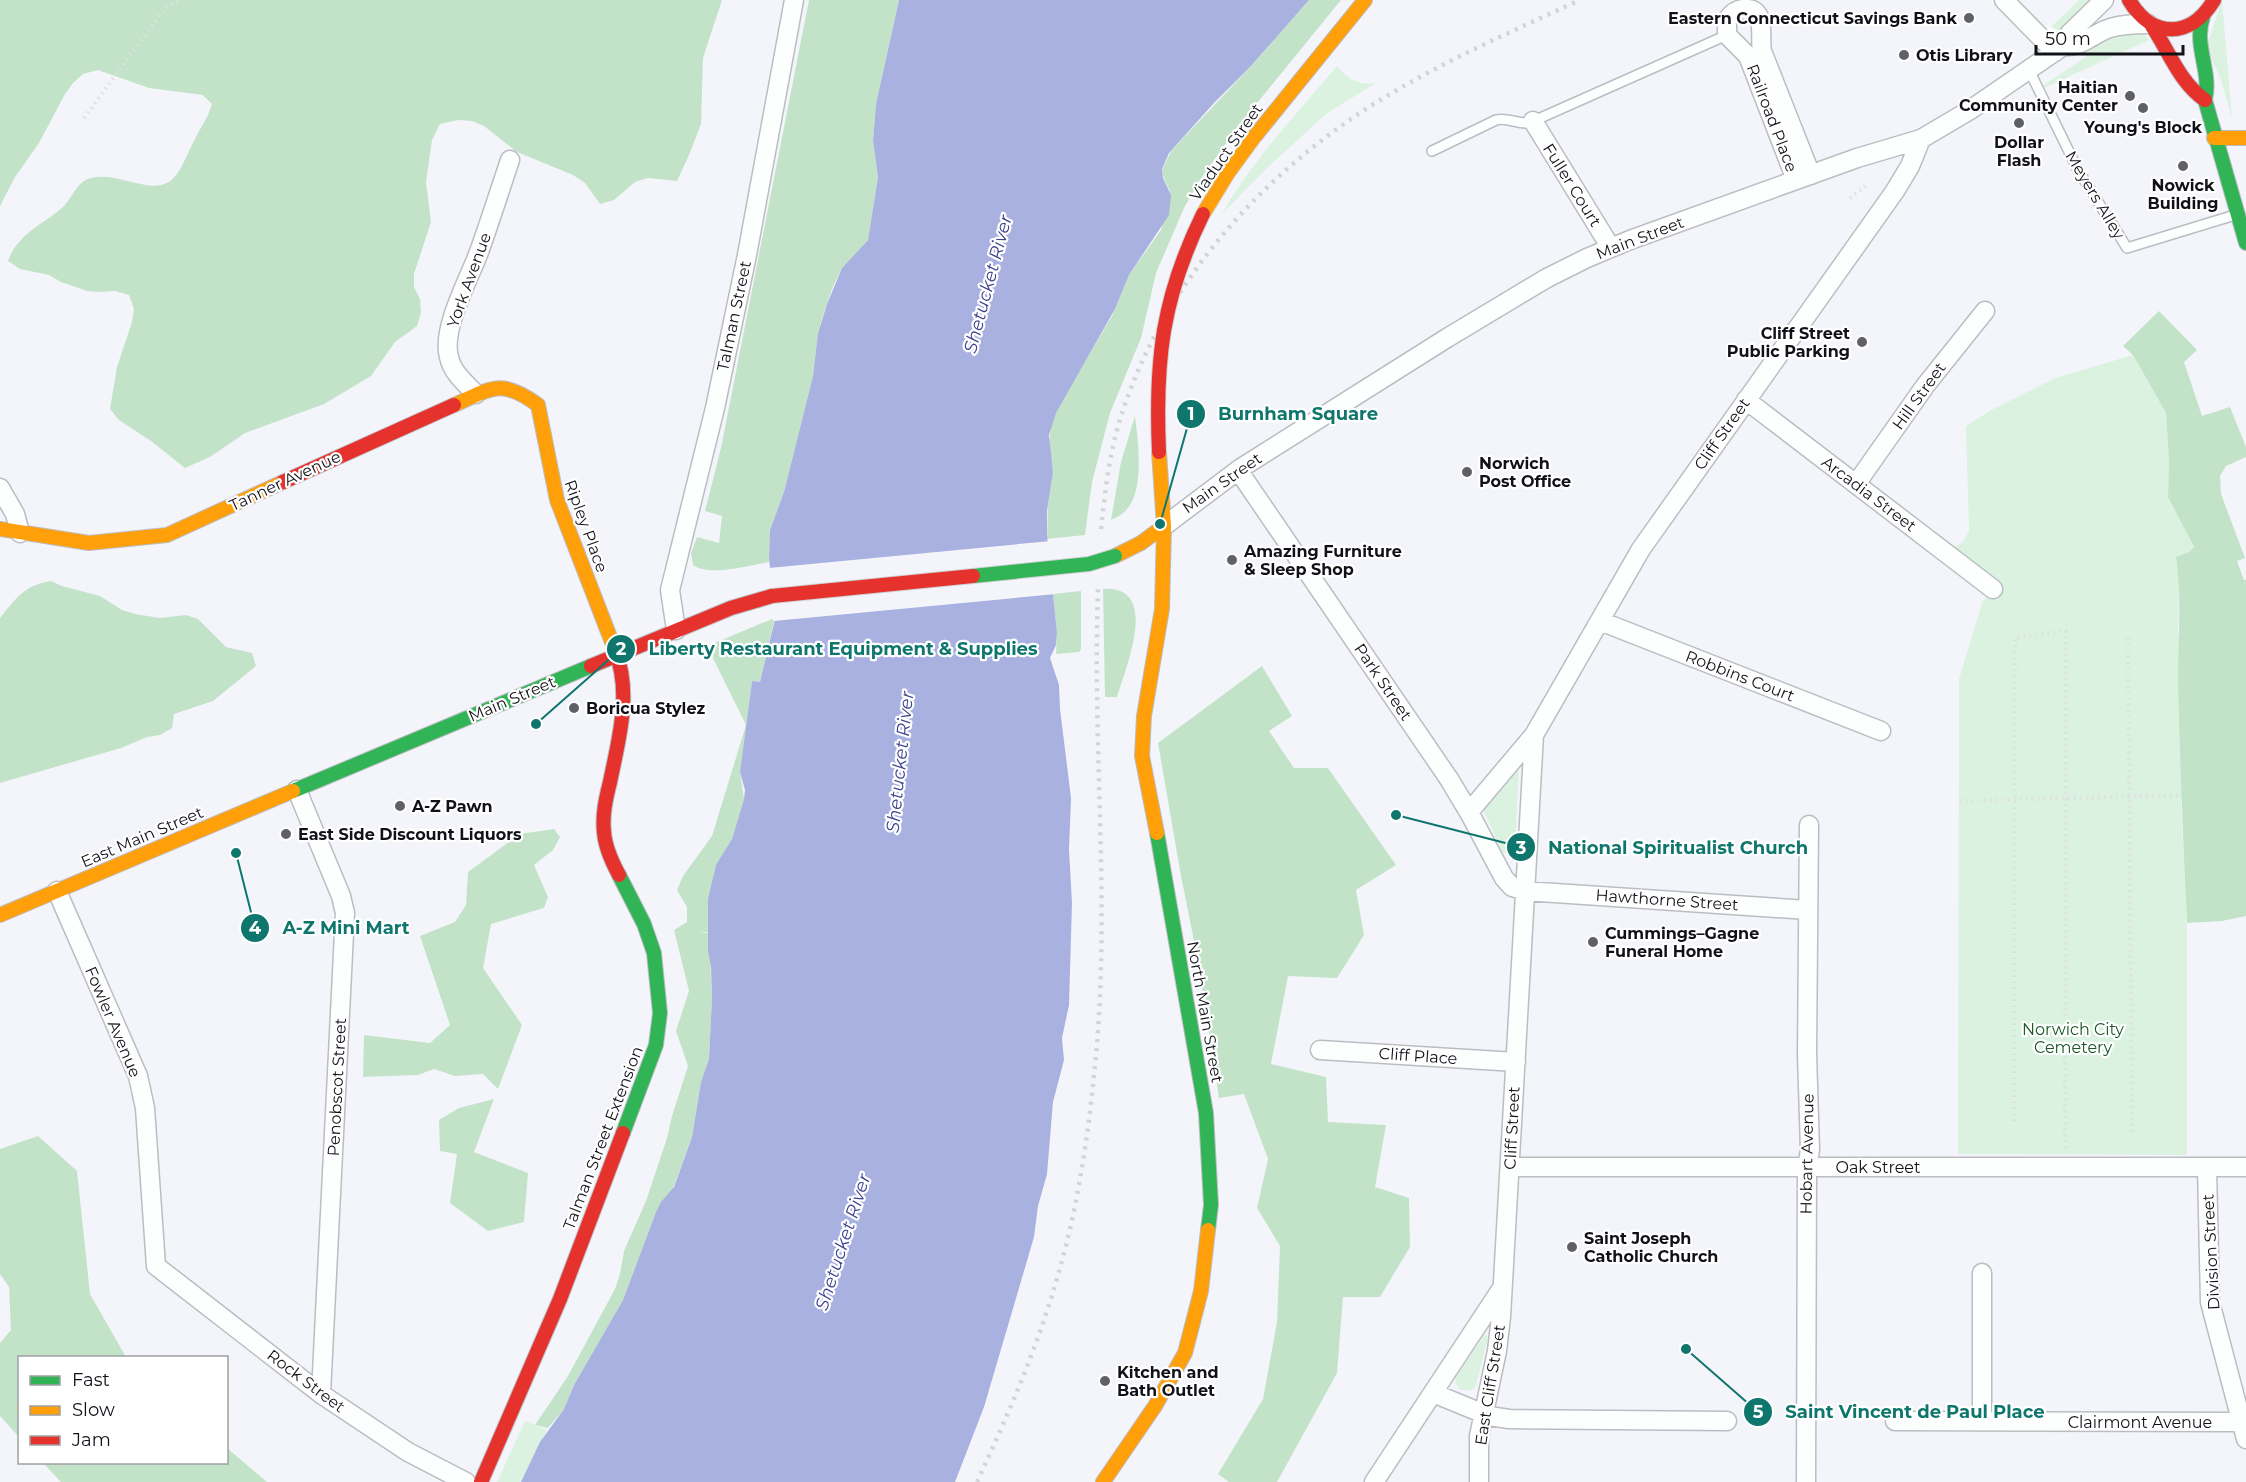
<svg xmlns="http://www.w3.org/2000/svg" width="2246" height="1482" font-family="Montserrat,sans-serif">
<style>
.green{fill:#dbf2e0}
.forest{fill:#c3e3c9}
.water{fill:#a9b1e0}
.pier{fill:#f4f5fb}
.lines{fill:none;stroke-linecap:round;stroke-linejoin:round}
.lane-casing{stroke:#bcbdc3;stroke-width:12}
.street-casing{stroke:#bcbdc3;stroke-width:21}
.fast-casing{stroke:#bcbdc3;stroke-width:16}
.slow-casing{stroke:#bcbdc3;stroke-width:16}
.jam-casing{stroke:#bcbdc3;stroke-width:16}
.path{stroke:#dedfe1;stroke-width:4;stroke-dasharray:1.5 4.5;stroke-linecap:butt}
.lane{stroke:#fdfefe;stroke-width:9}
.street{stroke:#fdfefe;stroke-width:18}
.fast{stroke:#30b455;stroke-width:14}
.slow{stroke:#ff9f0a;stroke-width:14}
.jam{stroke:#e5322d;stroke-width:14}
.rail{stroke:#d3d4d6;stroke-width:4.5;stroke-dasharray:3 6;stroke-linecap:butt}
.fast-bridge-casing{stroke:#d0d0d4;stroke-width:16;stroke-linecap:butt}
.slow-bridge-casing{stroke:#d0d0d4;stroke-width:16;stroke-linecap:butt}
.jam-bridge-casing{stroke:#d0d0d4;stroke-width:16;stroke-linecap:butt}
.fast-bridge{stroke:#30b455;stroke-width:14}
.slow-bridge{stroke:#ff9f0a;stroke-width:14}
.jam-bridge{stroke:#e5322d;stroke-width:14}
.poi-dot{fill:#606167;stroke:#fff;stroke-width:2}
.labels{text-anchor:middle;dominant-baseline:central;stroke-width:4.5;stroke-linejoin:round;paint-order:stroke}
.poi-label{font-size:16px;font-weight:bold;fill:#111218;stroke:#fff;text-anchor:start}
.street-label{font-size:16px;fill:#111218;stroke:#fff}
.park-label{font-size:16px;fill:#1b5725;stroke:#fff}
.water-label{font-size:18px;font-style:italic;fill:#3c428f;stroke:#fff}
.leader{fill:none;stroke:#0f766e;stroke-width:2}
.callout-dot{fill:#0f766e;stroke:#fff;stroke-width:2}
.mark-label{font-size:18px;text-anchor:middle;font-weight:bold;fill:#fff}
.callout-label{font-size:18px;text-anchor:middle;font-weight:bold;fill:#0f766e;stroke:#fff;stroke-width:4.5;stroke-linejoin:round;paint-order:stroke}
</style>
<rect width="100%" height="100%" fill="#f4f5fb"/>
<path class="green" d="M2079 0H2097L2061 31 2051 27Z
M2222 0 2232 118 2220 77 2206 48Z
M2128 33 2144 34 2149 40 2044 88 2041 87 2084 58 2093 44 2109 36Z
M1337 66C1348 79 1359 86 1376 83L1326 114 1266 169 1221 215C1253 160 1296 114 1337 66Z
M2133 355 2166 413 2169 462 2168 497 2194 547 2189 552 2176 558 2179 580 2178 637 2246 753 2181 800 2187 930V1155L1958 1154 1959 679 1982 603 1999 582 1954 547 1963 542 1969 531 1966 426 1993 409 2055 378Z
M1519 767 1515 849 1513 852 1508 854 1502 852 1482 807Z
M1485 1334 1488 1337 1476 1386 1472 1390H1460L1455 1383 1456 1377Z
M525 1421 547 1430 521 1482H497Z"/>
<path class="forest" d="M0 0H722L703 58 701 124 689 155 677 181 648 178 635 182 614 200 600 204 585 183 573 175 517 152 484 126 472 121 458 120 440 124 432 140 426 182 431 222 414 274V287L420 299 421 313 417 326 395 342 371 376 324 404 245 433 210 457 185 468 151 441 119 420 110 409 117 367 132 322 134 309 129 295 115 291 101 292 87 291 61 282 49 275 20 269 8 261C11 253 14 247 20 241 32 227 50 219 63 207 72 198 78 180 91 178 109 174 124 181 141 184 177 193 180 167 194 141 200 128 208 118 212 104L203 95 149 88 98 70 83 74 73 83 65 94 39 143 15 177 0 206Z
M809 0H899L876 104 873 141 878 177 868 240 842 268 832 289 822 318 818 333 813 376 784 492 770 530 769 562C750 565 709 577 693 565L691 553 697 537 719 543 722 516 705 511 721 448Z
M1309 0H1341L1240 124 1200 180 1184 208 1156 273 1141 338 1110 413 1092 482 1085 535 1047 539 1048 505 1053 470 1049 448 1051 425 1056 411 1112 316 1129 275 1161 230 1170 191 1164 179 1162 170 1171 151 1253 64Z
M2159 311 2197 350 2184 362 2202 416 2230 407 2246 447V457L2226 466 2220 476 2221 494 2245 558 2237 561 2244 580H2246V916L2222 921 2187 923C2183 842 2180 762 2178 681 2178 640 2182 598 2176 557L2189 552 2194 547 2168 497 2169 462 2166 413 2133 355 2123 346Z
M1135 416C1138 441 1146 495 1123 513 1120 516 1115 518 1111 520L1121 462Z
M51 581 62 586 100 596 122 610 135 614 160 618 186 615 198 619 226 647 252 653 256 666 213 701 174 714 172 728 160 735 147 737 121 748 0 783V618C15 599 26 584 51 581Z
M1103 589C1161 585 1126 667 1117 697H1105Z
M1081 591V649L1079 652 1056 654 1057 633 1053 594Z
M772 619 774 621 760 682 752 681 740 772 744 799 732 839 714 871 709 932H699L709 933 712 998 709 1059 701 1082 692 1137 672 1191 662 1201 656 1212 623 1300 574 1385 564 1409 548 1428 535 1425 568 1376 615 1289 620 1274 624 1251 646 1201 667 1138 672 1116 688 1066 676 1031 689 991 674 930 687 922V907L677 890 683 876 712 836 746 725 707 646Z
M1262 666 1292 716 1269 731 1294 768H1328L1396 865 1356 890 1364 935 1337 978 1288 976 1271 1064 1326 1077 1328 1122 1386 1125 1375 1187 1409 1198 1410 1247 1380 1297H1343L1337 1373 1277 1482H1229L1218 1474 1263 1399 1277 1322 1280 1246 1257 1208 1268 1159 1244 1094 1219 1098 1197 956 1181 876 1158 743Z
M554 829 560 837 553 850 534 865 548 897 544 908 491 924 483 968 522 1025 498 1089 483 1074 455 1076 434 1069 418 1075 363 1077 364 1035 430 1043 450 1025 420 936 455 922 466 905 468 872 520 834Z
M494 1099 474 1152 528 1173 524 1222 488 1231 450 1203 457 1154 440 1151 439 1120 459 1108Z
M38 1136 77 1171 90 1294 126 1357 20 1358 19 1437 0 1416V1343L11 1330 9 1287 0 1274V1149Z
M227 1448 267 1482H61L43 1463 226 1462Z"/>
<path class="water" d="M899 0H1309L1251 66 1214 103 1169 153 1162 169 1163 178 1171 195 1169 215 1129 275 1115 309 1056 413 1049 435 1053 472 1047 511V535L1057 633 1056 645 1050 658 1059 685 1060 709 1071 798 1069 850 1072 903 1069 1005 1062 1038 1064 1060 1053 1102 1047 1174 1038 1206 1034 1237 984 1407 955 1482H521L540 1442 564 1409 574 1385 623 1300 656 1212 661 1202 674 1187 692 1137 701 1082 709 1059 712 998 711 967 708 951V899L716 865 732 839 744 799 745 790 740 772 752 681 760 682 775 619 769 558 770 530 784 492 813 376 818 333 827 304 842 268 868 240 878 177 873 141 876 104Z"/>
<path class="pier" d="M1051 541 1056 594 774 621 769 568Z"/>
<g class="lines">
<g class="lane-casing">
<path id="lane" d="M2029 70 2078 170 2127 248 2235 215
M1432 151 1496 120C1507 117 1517 124 1529 123L1727 35"/>
</g>
<g class="street-casing">
<path id="street" d="M2004 0 2055 52
M2063 46C2081 48 2094 33 2110 28 2123 24 2135 24 2148 24
M1533 121 1611 248
M1796 180 1748 56 1727 35V20C1731 14 1735 10 1743 9 1768 7 1759 37 1762 51L1811 175
M476 394C465 383 452 372 449 357 441 329 469 279 479 252 490 221 500 190 510 160
M1746 400 1993 589
M1238 470 1449 779 1470 814 1504 878 1512 887 1525 891 1808 910
M1856 484 1925 386 1985 311
M0 488 15 514 20 533
M1164 526 1241 468 1447 338 1547 278 1587 258 1630 240 1857 158 1921 139 1970 110 2063 46 2070 33 2104 0
M1600 621 1881 731
M676 630 670 590 715 408 747 255 794 0
M297 790 341 896 345 913 321 1394
M1469 812 1534 735
M57 891 138 1076 145 1108 156 1266 321 1394 408 1452 466 1482
M1320 1050 1516 1062
M1510 1167H2246
M2207 1168 2210 1302 2246 1439
M1982 1273V1421
M1433 1393 1489 1416 1509 1419 1727 1421
M1895 1421 2241 1422
M1374 1482 1502 1288
M1479 1482V1436L1497 1351 1501 1317 1534 735 1641 549 1895 191 1910 166 1921 139
M1806 1482 1807 1167 1810 1150 1807 1054 1809 825"/>
</g>
<g class="fast-casing">
<path id="fast" d="M2203 17C2193 46 2212 71 2205 100L2246 243
M293 791 591 666
M1157 833 1206 1113 1211 1205 1208 1230
M619 875 644 924 654 953 660 1013 656 1045 623 1133"/>
</g>
<g class="slow-casing">
<path id="slow" d="M1255 136 1365 0
M2214 138H2246
M454 405C492 388 501 378 538 405L557 500 615 650
M0 529 89 543 167 535 283 482
M1115 556 1141 543 1164 526 1159 452
M1157 833 1142 756 1144 716 1162 609 1164 526
M0 915 293 791
M1103 1482 1155 1406 1185 1353 1201 1291 1208 1230"/>
</g>
<g class="jam-casing">
<path id="jam" d="M2129 0C2152 39 2191 39 2214 0
M2152 26C2169 51 2179 82 2205 100
M283 482 454 405
M615 650C632 693 619 738 610 782 606 798 602 815 604 832 605 847 612 862 619 875
M591 666 731 608 772 596
M481 1482 560 1299 623 1133"/>
</g>
<path class="path" d="M84 118 165 8 171 4 183 0
M1850 198 1867 185
M2128 638 2132 1132
M1960 801 2181 795
M2014 1121 2015 638 2066 631 2065 1150"/>
<use href="#lane" class="lane"/>
<use href="#street" class="street"/>
<use href="#fast" class="fast"/>
<use href="#slow" class="slow"/>
<use href="#jam" class="jam"/>
<path class="rail" d="M1101 529C1105 490 1110 450 1122 413 1164 285 1257 179 1369 107 1435 65 1508 33 1580 0
M977 1482C1007 1417 1036 1351 1056 1282 1077 1212 1088 1138 1095 1066 1111 908 1092 748 1098 589"/>
<g class="fast-bridge-casing">
<path id="fast-bridge" d="M973 576 1089 564 1115 556"/>
</g>
<g class="slow-bridge-casing">
<path id="slow-bridge" d="M1203 214 1228 173 1255 136"/>
</g>
<g class="jam-bridge-casing">
<path id="jam-bridge" d="M1159 452C1155 360 1162 298 1203 214
M772 596 973 576"/>
</g>
<use href="#fast-bridge" class="fast-bridge"/>
<use href="#slow-bridge" class="slow-bridge"/>
<use href="#jam-bridge" class="jam-bridge"/>
</g>
<g class="poi-dot">
<circle cx="1969" cy="18" r="6"/>
<circle cx="1904" cy="55" r="6"/>
<circle cx="2130" cy="96" r="6"/>
<circle cx="2143" cy="108" r="6"/>
<circle cx="2019" cy="123" r="6"/>
<circle cx="2183" cy="166" r="6"/>
<circle cx="1862" cy="342" r="6"/>
<circle cx="1467" cy="472" r="6"/>
<circle cx="1232" cy="560" r="6"/>
<circle cx="574" cy="708" r="6"/>
<circle cx="400" cy="806" r="6"/>
<circle cx="286" cy="834" r="6"/>
<circle cx="1593" cy="942" r="6"/>
<circle cx="1572" cy="1247" r="6"/>
<circle cx="1105" cy="1381" r="6"/>
</g>
<g class="labels">
<g class="poi-label">
<text x="1957" y="18" text-anchor="end">Eastern Connecticut Savings Bank</text>
<text x="1916" y="55">Otis Library</text>
<text x="2118" y="87" text-anchor="end">Haitian<tspan x="2118" dy="18">Community Center</tspan></text>
<text x="2143" y="127" text-anchor="middle">Young's Block</text>
<text x="2019" y="142" text-anchor="middle">Dollar<tspan x="2019" dy="18">Flash</tspan></text>
<text x="2183" y="185" text-anchor="middle">Nowick<tspan x="2183" dy="18">Building</tspan></text>
<text x="1850" y="333" text-anchor="end">Cliff Street<tspan x="1850" dy="18">Public Parking</tspan></text>
<text x="1479" y="463">Norwich<tspan x="1479" dy="18">Post Office</tspan></text>
<text x="1244" y="551">Amazing Furniture<tspan x="1244" dy="18">&amp; Sleep Shop</tspan></text>
<text x="586" y="708">Boricua Stylez</text>
<text x="412" y="806">A-Z Pawn</text>
<text x="298" y="834">East Side Discount Liquors</text>
<text x="1605" y="933">Cummings–Gagne<tspan x="1605" dy="18">Funeral Home</tspan></text>
<text x="1584" y="1238">Saint Joseph<tspan x="1584" dy="18">Catholic Church</tspan></text>
<text x="1117" y="1372">Kitchen and<tspan x="1117" dy="18">Bath Outlet</tspan></text>
</g>
<g class="street-label">
<text transform="translate(1772 118) rotate(69)">Railroad Place</text>
<text transform="translate(1226 152) rotate(-55)">Viaduct Street</text>
<text transform="translate(1572 185) rotate(58)">Fuller Court</text>
<text transform="translate(2095 195) rotate(59)">Meyers Alley</text>
<text transform="translate(1640 238) rotate(-21)">Main Street</text>
<text transform="translate(469 280) rotate(-70)">York Avenue</text>
<text transform="translate(734 316) rotate(-78)">Talman Street</text>
<text transform="translate(1919 396) rotate(-54)">Hill Street</text>
<text transform="translate(1722 434) rotate(-55)">Cliff Street</text>
<text transform="translate(285 481) rotate(-25)">Tanner Avenue</text>
<text transform="translate(1222 483) rotate(-35)">Main Street</text>
<text transform="translate(1869 494) rotate(37)">Arcadia Street</text>
<text transform="translate(586 526) rotate(70)">Ripley Place</text>
<text transform="translate(1740 676) rotate(21)">Robbins Court</text>
<text transform="translate(1383 682) rotate(56)">Park Street</text>
<text transform="translate(512 699) rotate(-23)">Main Street</text>
<text transform="translate(142 837) rotate(-23)">East Main Street</text>
<text transform="translate(1667 900) rotate(4)">Hawthorne Street</text>
<text transform="translate(1205 1012) rotate(80)">North Main Street</text>
<text transform="translate(113 1022) rotate(67)">Fowler Avenue</text>
<text transform="translate(1418 1056) rotate(4)">Cliff Place</text>
<text transform="translate(337 1087) rotate(-87)">Penobscot Street</text>
<text transform="translate(1512 1128) rotate(-87)">Cliff Street</text>
<text transform="translate(603 1138) rotate(-69)">Talman Street Extension</text>
<text transform="translate(1807 1154) rotate(-89)">Hobart Avenue</text>
<text x="1878" y="1167">Oak Street</text>
<text transform="translate(2211 1252) rotate(-93)">Division Street</text>
<text transform="translate(306 1381) rotate(37)">Rock Street</text>
<text transform="translate(1490 1385) rotate(-81)">East Cliff Street</text>
<text x="2140" y="1422">Clairmont Avenue</text>
</g>
<g class="park-label">
<text x="2073" y="1029">Norwich City<tspan x="2073" dy="18">Cemetery</tspan></text>
</g>
<g class="water-label">
<text transform="translate(988 284) rotate(-75)">Shetucket River</text>
<text transform="translate(900 762) rotate(-84)">Shetucket River</text>
<text transform="translate(843 1242) rotate(-72)">Shetucket River</text>
</g>
</g>
<path class="leader" d="M1160 524L1191 414M536 724L621 649M1396 815L1521 847M236 853L255 928M1686 1349L1758 1412"/>
<g class="callout-dot">
<circle cx="1160" cy="524" r="6"/>
<circle cx="536" cy="724" r="6"/>
<circle cx="1396" cy="815" r="6"/>
<circle cx="236" cy="853" r="6"/>
<circle cx="1686" cy="1349" r="6"/>
<circle cx="1191" cy="414" r="15"/>
<circle cx="621" cy="649" r="15"/>
<circle cx="1521" cy="847" r="15"/>
<circle cx="255" cy="928" r="15"/>
<circle cx="1758" cy="1412" r="15"/>
</g>
<g class="mark-label">
<text x="1191" y="420">1</text>
<text x="621" y="655">2</text>
<text x="1521" y="854">3</text>
<text x="255" y="934">4</text>
<text x="1758" y="1418">5</text>
</g>
<g class="callout-label">
<text x="1298" y="420">Burnham Square</text>
<text x="843" y="655">Liberty Restaurant Equipment &amp; Supplies</text>
<text x="1678" y="854">National Spiritualist Church</text>
<text x="346" y="934">A-Z Mini Mart</text>
<text x="1915" y="1418">Saint Vincent de Paul Place</text>
</g>
<rect x="18" y="1356" width="210" height="108" fill="#ffffff" stroke="#a0a0a3" stroke-width="1.5"/>
<rect x="30" y="1376" width="30" height="9" fill="#30b455" stroke="#a0a0a3" stroke-width="1.5"/>
<text x="72" y="1386" font-size="18" fill="#111218">Fast</text>
<rect x="30" y="1406" width="30" height="9" fill="#ff9f0a" stroke="#a0a0a3" stroke-width="1.5"/>
<text x="72" y="1416" font-size="18" fill="#111218">Slow</text>
<rect x="30" y="1436" width="30" height="9" fill="#e5322d" stroke="#a0a0a3" stroke-width="1.5"/>
<text x="72" y="1446" font-size="18" fill="#111218">Jam</text>
<path d="M2036 45v9h147v-9" fill="none" stroke="#111218" stroke-width="3"/>
<text x="2045" y="45" font-size="18" fill="#111218" stroke="#ffffff" stroke-width="4.5" paint-order="stroke">50 m</text>
</svg>
